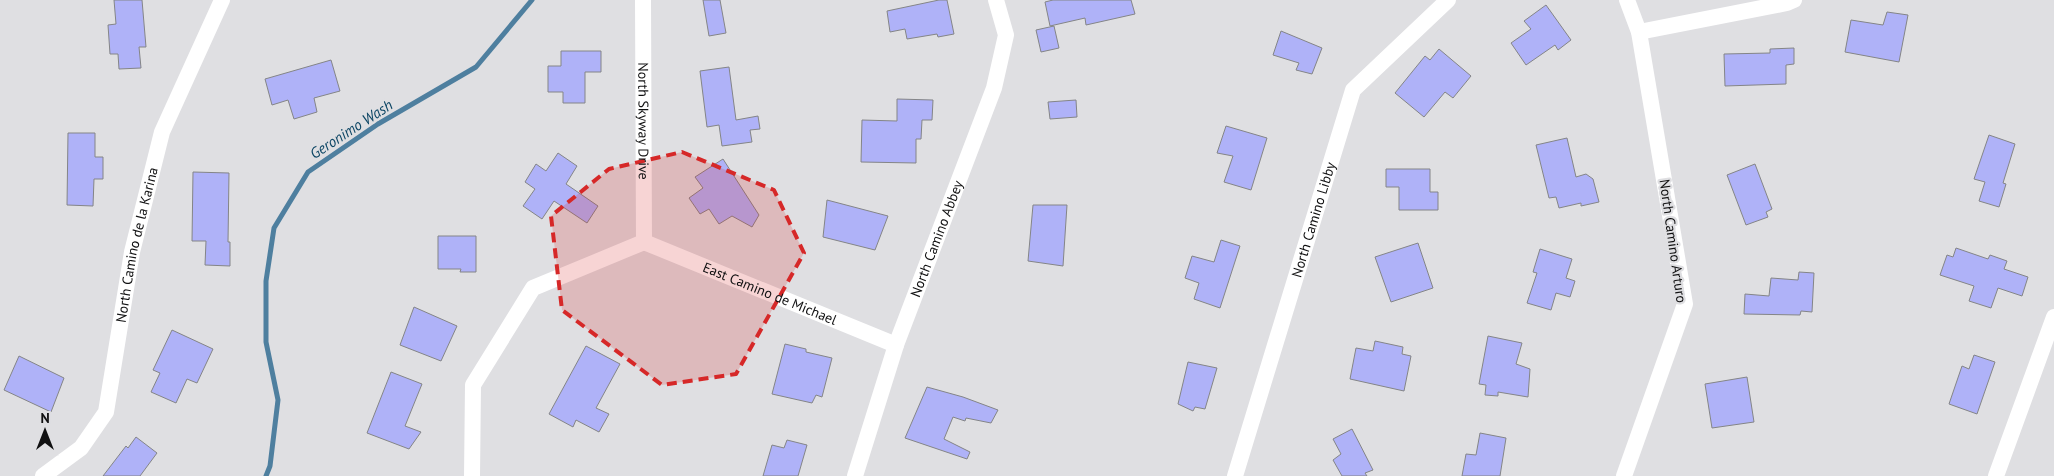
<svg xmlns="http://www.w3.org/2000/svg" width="2054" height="476" font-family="'PT Sans',sans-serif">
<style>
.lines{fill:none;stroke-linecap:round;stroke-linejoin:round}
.stream{stroke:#4e7f9f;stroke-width:5}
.building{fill:#afb2f8;stroke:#848587}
.minor{stroke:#fff;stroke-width:16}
.marked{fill:#d62828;fill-opacity:0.2;stroke:#d62828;stroke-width:4;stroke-dasharray:10 6;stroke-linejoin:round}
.labels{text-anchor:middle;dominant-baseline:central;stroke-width:4.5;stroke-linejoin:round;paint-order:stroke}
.street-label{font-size:14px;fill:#101011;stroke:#dfdfe2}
.water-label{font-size:15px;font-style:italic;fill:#0c4564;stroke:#dfdfe2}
</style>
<rect width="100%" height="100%" fill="#dfdfe2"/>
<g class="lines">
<path class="stream" d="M266 476 270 466 278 400 266 342V281L274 228 308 172 378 124 476 67 532 0"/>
</g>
<path class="building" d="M114 0H142L146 47H139L141 68 119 69 118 54H110L108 25 116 24Z
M703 0H720L726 33 709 36Z
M939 0H947L954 34 938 37 937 34 907 39 905 29 890 32 887 11Z
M1053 0H1131L1135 14 1086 25 1085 18 1050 26 1045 2Z
M1546 5 1571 40 1558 50 1555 45 1526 65 1511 43 1531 29 1524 21Z
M1887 12 1908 15 1899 62 1845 52 1851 20 1883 25Z
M1054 26 1059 48 1041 52 1036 30Z
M1281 31 1322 48 1312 74 1296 70 1299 63 1273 55Z
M1794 48V64L1786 65V84L1725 86 1724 54 1770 53V49Z
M1439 49 1471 76 1453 98 1445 92 1424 117 1395 93 1425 56 1430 60Z
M561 51H601V72H585V103H563V92H548V66H561Z
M331 60 340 91 314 98 317 112 294 119 288 100 272 105 265 79Z
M729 67 736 120 758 116 760 129 750 130 752 142 722 146 719 125 707 127 700 71Z
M897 99 933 100 932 120H922L921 139H916V163L861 162 862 120 897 121Z
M1076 100 1077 117 1050 119 1048 102Z
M1226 126 1267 138 1251 190 1224 182 1233 156 1217 153Z
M68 133H95V157H103V179H94L93 206 67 205Z
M1989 135 2015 144 2003 183 2006 184 1999 207 1979 201 1985 182 1974 179Z
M1567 138 1576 177 1586 174 1593 179 1599 202 1581 206V203L1559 208 1556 197 1549 198 1536 145Z
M558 153 577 166 566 184 598 206 587 223 554 201 542 219 523 206 535 189 525 182 536 164 546 171Z
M723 159 759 215 752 227 732 216 719 224 709 209 700 214 689 198 703 188 695 177Z
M1755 164 1772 209 1766 212 1768 217 1746 225 1727 175Z
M1386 169H1430V192H1438V210H1399V187H1386Z
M193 172 229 173 228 242H230V266L205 265 206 241H192Z
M827 200 888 216 875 250 823 237Z
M1033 205H1067L1063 266 1028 261Z
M438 236H476V272H460L461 269H438Z
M1221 240 1240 246 1220 308 1194 299 1199 283 1185 278 1192 256 1214 262Z
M1418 243 1433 288 1391 302 1375 257Z
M1956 248 1988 259 1990 255 2007 261 2004 269 2028 277 2022 296 1998 288 1991 308 1969 301 1974 286 1940 275 1947 255 1953 257Z
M1540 249 1572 259 1566 278 1575 281 1570 297 1556 293 1551 310 1527 303 1537 273 1533 272Z
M1799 272 1814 273 1812 312 1801 311 1800 315 1744 314 1745 294 1769 296 1771 278 1798 280Z
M414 307 457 326 441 361 400 345Z
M172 330 213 349 197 383 187 379 176 403 151 392 160 373 153 370Z
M1488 336 1522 343 1516 364 1530 369 1528 397 1498 392V396L1485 395 1486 385 1479 384Z
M1375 341 1403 347 1402 354 1411 356 1404 391 1350 379 1356 348 1373 351Z
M785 344 806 349V352L832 358 822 397 816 395 812 403 772 394Z
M586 346 620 364 596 408 609 414 599 432 576 420 573 427 549 414Z
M1974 355 1995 362 1977 414 1949 404 1962 366 1969 369Z
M19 356 64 378 51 412 4 390Z
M1188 362 1217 368 1205 409 1195 407 1193 411 1178 404Z
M391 372 422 384 405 426 421 432 409 449 367 433Z
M1747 377 1754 422 1712 428 1705 384Z
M927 387 963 397 998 410 991 423 966 418 965 421 953 417 944 439 970 452 967 459 905 438Z
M1352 429 1373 470 1365 473 1367 476H1342L1333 460 1341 454 1333 439Z
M1480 433 1506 438 1500 476H1462L1466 454 1476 455Z
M136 437 157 453 140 476H103L126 446 128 448Z
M787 440 807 445 798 476H763L772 445 784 448Z"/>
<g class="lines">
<g class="minor">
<path id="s1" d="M643 0 644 242"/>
<path d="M1639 32 1787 3 1794 0"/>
<path id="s2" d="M644 242 896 345"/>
<path id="s3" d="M43 476 81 448 106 412 132 252 162 132 222 0"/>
<path d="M472 476 473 385 533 288 644 242"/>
<path id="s4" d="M855 476 896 345 994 88 1006 35 996 0"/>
<path id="s5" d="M1235 476 1353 90 1448 0"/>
<path d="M1624 476 1685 304 1639 32 1627 0"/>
<path d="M1996 476 2054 317"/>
</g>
</g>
<path class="marked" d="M682 152 774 190 804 253 736 374 662 385 562 310 551 216 609 169Z"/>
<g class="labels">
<g class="street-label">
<text stroke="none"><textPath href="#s1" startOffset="121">North Skyway Drive</textPath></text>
<text stroke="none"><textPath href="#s5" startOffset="268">North Camino Libby</textPath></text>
<text stroke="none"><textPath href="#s4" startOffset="251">North Camino Abbey</textPath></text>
<text transform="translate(1673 241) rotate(82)">North Camino Arturo</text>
<text stroke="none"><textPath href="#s3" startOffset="261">North Camino de la Karina</textPath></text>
<text stroke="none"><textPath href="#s2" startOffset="136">East Camino de Michael</textPath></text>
</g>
<g class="water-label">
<text transform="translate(351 129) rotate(-33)">Geronimo Wash</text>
</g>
</g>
<g transform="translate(45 431)" stroke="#dfdfe2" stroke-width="4" paint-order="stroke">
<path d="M0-4L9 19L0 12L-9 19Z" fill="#101011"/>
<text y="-8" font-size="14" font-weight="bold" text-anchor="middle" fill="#101011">N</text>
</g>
</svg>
